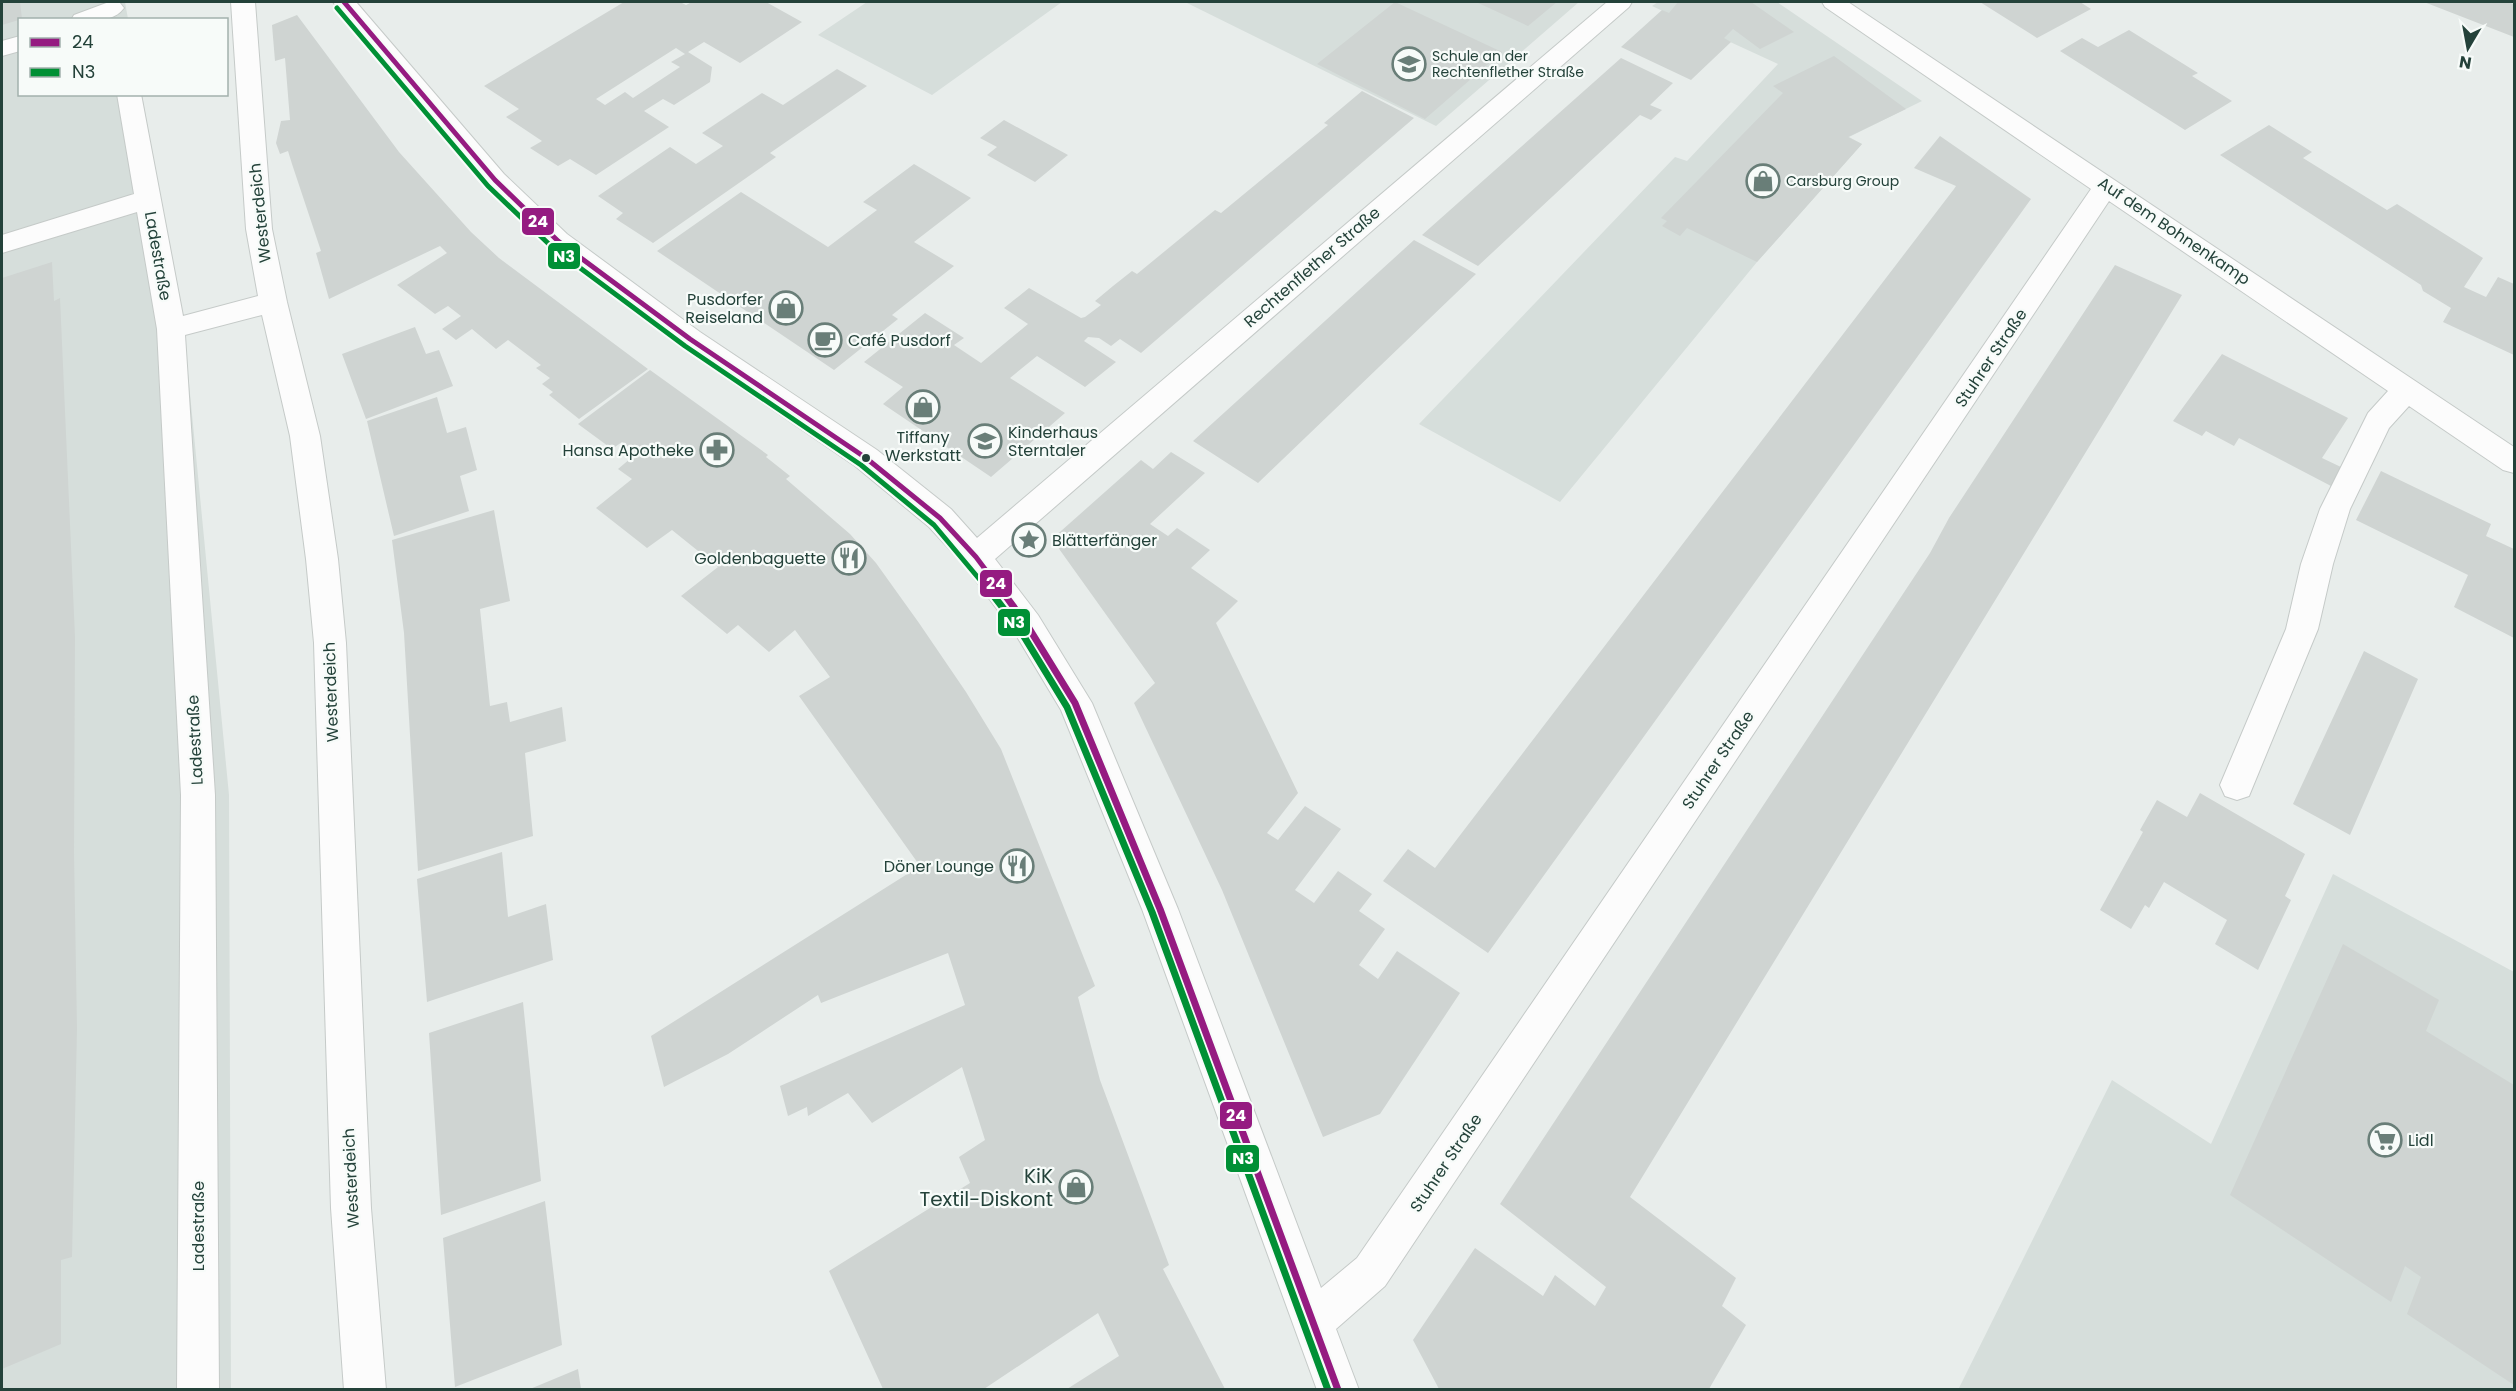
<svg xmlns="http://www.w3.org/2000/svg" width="2516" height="1391" font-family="Poppins,sans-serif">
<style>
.built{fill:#d6dedb}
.building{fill:#cfd4d2;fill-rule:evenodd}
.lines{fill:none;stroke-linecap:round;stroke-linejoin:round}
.minor-casing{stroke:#c5cac8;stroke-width:2}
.minor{fill:#fcfcfc;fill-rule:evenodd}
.bus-1-far1-casing{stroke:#f7fbf9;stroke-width:9}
.bus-1-casing{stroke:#f7fbf9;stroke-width:11}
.bus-2-far1-casing{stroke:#f7fbf9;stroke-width:9}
.bus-2-casing{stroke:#f7fbf9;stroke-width:11}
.bus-1-far1{stroke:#951b81;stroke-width:5}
.bus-1{stroke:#951b81;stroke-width:7}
.bus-2-far1{stroke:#009035;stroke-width:5}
.bus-2{stroke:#009035;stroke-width:7}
.bus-dot{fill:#24423a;stroke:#f7fbf9;stroke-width:2}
.labels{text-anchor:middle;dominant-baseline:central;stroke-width:4.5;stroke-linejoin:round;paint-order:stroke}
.far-poi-label{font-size:14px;fill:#24423a;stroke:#f7fbf9;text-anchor:start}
.street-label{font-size:16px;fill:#24423a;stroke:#f7fbf9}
.poi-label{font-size:16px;fill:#24423a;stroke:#f7fbf9;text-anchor:end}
.near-poi-label{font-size:20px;fill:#24423a;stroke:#f7fbf9;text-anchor:end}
.line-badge{stroke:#f7fbf9;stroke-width:2}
.badge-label{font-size:16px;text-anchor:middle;font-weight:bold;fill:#fff}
</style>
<rect width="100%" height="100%" fill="#e8edeb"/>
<path class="built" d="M2 2H125L128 19 20 20V94L142 95 184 332 229 795 231 1389 2 1390Z
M867 2H1062L932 95 818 35Z
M1185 2H1579L1436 126Z
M1658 2H1777L1922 101 1849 137 1862 144 1757 262 1560 502 1419 424 1675 157 1687 161 1778 64 1652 6Z
M2333 874 2514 972V1389L1958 1390 2112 1080 2211 1144Z"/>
<path class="building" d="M2 2H20L22 19 2 25Z
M624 2H680L686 5 692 2H766L802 22 740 63 704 42 688 52 712 67 710 82 674 105 663 99 644 111 669 127 596 175 570 159 558 166 530 148 542 141 506 117 519 109 484 86ZM676 48 685 54 671 62 680 67 633 98 625 92 605 105 596 99Z
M1395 2 1502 52 1425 119 1317 64Z
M1476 2H1557L1528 26Z
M1678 2H1751L1794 32 1760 49 1733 29 1724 38 1731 42 1691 80 1621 47 1662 10 1669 13Z
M1980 2H2080L2091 9 2037 38Z
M2424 2H2508L2514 4V37Z
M297 15 399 152 471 232 499 258 648 369 579 419 549 395 553 392 542 384 550 378 536 368 541 365 508 340 496 349 472 329 456 340 442 329 461 316 448 306 435 314 397 285 447 253 440 246 329 299 316 253 321 251 292 164 288 151 280 154 276 143 281 121 290 120 285 58 275 61 272 25Z
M2129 30 2198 73 2192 76 2232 101 2185 130 2060 51 2082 38 2098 47Z
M1834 56 1906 109 1848 137 1862 144 1757 262 1687 228 1680 236 1662 226 1667 221 1661 218 1783 93 1773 86Z
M1621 58 1673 83 1650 105 1662 110 1651 120 1640 115 1478 266 1422 235Z
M837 69 867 86 770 153 776 157 653 243 616 219 623 213 598 196 670 147 696 164 723 146 702 133 762 93 783 105Z
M1362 91 1414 118 1141 353 1120 339 1111 346 1099 338 1088 337 1084 341 1116 362 1085 387 1037 356 1010 378 1065 413 991 477 883 404 903 387 864 362 925 313 964 338 954 345 981 363 1028 324 1004 308 1029 288 1081 318 1085 317 1101 305 1095 301 1113 286 1132 271 1137 274 1215 210 1221 213 1328 125 1324 123Z
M1004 120 1068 155 1035 182 987 155 997 147 980 138Z
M2269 125 2312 152 2303 158 2387 210 2397 204 2483 258 2464 287 2486 297 2498 277 2514 284V355L2443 322 2451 308 2423 291 2421 285 2220 155Z
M1940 136 2031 199 1488 953 1383 881 1408 849 1435 868 1954 189 1956 186 1914 168Z
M914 164 971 198 914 242 954 266 892 315 898 319 834 370 657 251 741 192 828 247 877 210 863 202Z
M1414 240 1476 274 1258 483 1193 441Z
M52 262 54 301 60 298 75 637 74 853 77 1029 72 1257 61 1260V1344L2 1369V278Z
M2115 265 2182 295 1630 1197 1736 1278 1722 1306 1746 1325 1709 1389H1439L1413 1340 1475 1248 1543 1296 1555 1275 1595 1306 1606 1287 1500 1204 1930 553 1949 518Z
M415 327 426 354 439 350 453 386 366 419 342 354Z
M2222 354 2348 418 2322 458 2343 468 2331 486 2239 438 2234 446 2206 431 2202 436 2173 421Z
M650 370 768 455 766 457 790 476 786 479 850 534 876 563 919 623 966 692 1001 749 1095 986 1078 997 1100 1080 1169 1265 1163 1269 1225 1389H1067L1119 1356 1098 1313 984 1389H883L829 1271 970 1183 959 1157 985 1140 962 1067 872 1123 848 1093 808 1116 807 1107 788 1116 780 1086 965 1005 948 953 821 1003 818 995 728 1054 664 1087 651 1036 920 866 799 696 830 677 795 630 769 652 738 625 727 634 681 596 718 567 672 530 647 548 596 508 632 479 618 469 637 453 622 442 612 449 578 424Z
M437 397 447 433 466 427 477 470 460 476 469 511 394 536 367 421Z
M1171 452 1205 473 1150 524 1168 536 1177 528 1210 550 1191 568 1238 601 1216 623 1298 793 1267 833 1278 840 1305 806 1341 829 1295 890 1314 903 1338 871 1372 894 1359 911 1385 929 1359 965 1378 979 1397 951 1460 993 1380 1114 1323 1137 1222 890 1134 703 1155 683 1052 539 1141 460 1153 469Z
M2381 471 2491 524 2486 536 2514 549V638L2454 607 2468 575 2356 520Z
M494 510 510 601 480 609 490 706 507 702 510 722 562 707 566 741 525 753 533 836 418 871 404 633 392 540Z
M2364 651 2418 679 2350 835 2293 804Z
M2200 793 2305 854 2285 896 2291 900 2258 970 2215 944 2227 920 2164 882 2149 908 2145 905 2131 929 2100 910 2143 832 2140 830 2157 800 2187 817Z
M502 852 508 917 546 904 553 960 427 1002 417 879Z
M2343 944 2439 1000 2426 1031 2514 1085V1385L2407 1314 2421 1277 2405 1266 2391 1302 2230 1195Z
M523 1002 541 1181 441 1215 429 1033Z
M545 1201 562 1345 455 1387 443 1238Z
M578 1369 581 1389H530Z"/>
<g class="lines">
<g class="minor-casing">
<path id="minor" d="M109 2 120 3 124 8C113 24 87 20 71 20L74 15Z
M231 2H255L272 229 287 302 320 436 338 559 346 643 371 1208 386 1390H344L331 1208 314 643 306 559 290 436 262 315 185 335 215 795 219 1390H177L181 795 157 329 137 212 2 253V235L134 194 117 94H141L183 316 258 296 246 229Z
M333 2H356L504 174 567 234 700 332 877 450 951 509 977 538 1607 2H1632L1629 7 995 559 1038 615 1092 703 1178 909 1321 1288 1357 1258 2091 189 1825 7 1822 2H1848L2514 447V473L2503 470 2409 406 2389 428 2350 509 2333 564 2318 629 2249 796 2237 800 2225 796 2220 785 2286 629 2301 564 2320 509 2368 413 2388 391 2109 201 1385 1286 1336 1329 1359 1390H1317L1142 909 1061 710 1016 635 965 566 929 527 855 466 680 346 549 248 486 186Z
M20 36V51L2 56V41Z"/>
</g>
<use href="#minor" class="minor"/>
<g class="bus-1-far1-casing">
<path id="bus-1-far1" d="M344 2 495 180 558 241 690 339 866 458 940 518 976 557 1003 593"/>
</g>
<g class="bus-1-casing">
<path id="bus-1" d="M1002 591 1027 625 1075 703 1160 909 1338 1390"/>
</g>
<g class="bus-2-far1-casing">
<path id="bus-2-far1" d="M337 8 488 186 552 247 685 346 861 465 934 525 991 593"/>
</g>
<g class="bus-2-casing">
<path id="bus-2" d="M990 591 1020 630 1067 707 1152 912 1328 1390"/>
</g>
<use href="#bus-1-far1" class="bus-1-far1"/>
<use href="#bus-1" class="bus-1"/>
<use href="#bus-2-far1" class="bus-2-far1"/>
<use href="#bus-2" class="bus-2"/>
</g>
<defs>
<g id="school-ring" transform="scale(1.725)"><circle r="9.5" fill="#f7fbf9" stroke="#697e78" stroke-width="1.5"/><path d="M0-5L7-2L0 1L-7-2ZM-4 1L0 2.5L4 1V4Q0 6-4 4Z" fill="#697e78"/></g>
<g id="shop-ring" transform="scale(1.725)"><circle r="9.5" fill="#f7fbf9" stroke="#697e78" stroke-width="1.5"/><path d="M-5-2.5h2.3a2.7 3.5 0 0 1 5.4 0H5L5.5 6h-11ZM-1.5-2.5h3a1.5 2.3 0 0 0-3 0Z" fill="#697e78"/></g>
<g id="cafe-ring" transform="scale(1.725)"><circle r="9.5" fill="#f7fbf9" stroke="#697e78" stroke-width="1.5"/><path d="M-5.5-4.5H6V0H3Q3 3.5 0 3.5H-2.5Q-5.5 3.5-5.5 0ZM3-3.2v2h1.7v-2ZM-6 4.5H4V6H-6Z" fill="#697e78"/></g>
<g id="pharmacy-ring" transform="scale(1.725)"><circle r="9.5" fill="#f7fbf9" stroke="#697e78" stroke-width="1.5"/><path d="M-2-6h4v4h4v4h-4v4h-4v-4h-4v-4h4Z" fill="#697e78"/></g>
<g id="sight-ring" transform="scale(1.725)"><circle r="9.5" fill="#f7fbf9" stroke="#697e78" stroke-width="1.5"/><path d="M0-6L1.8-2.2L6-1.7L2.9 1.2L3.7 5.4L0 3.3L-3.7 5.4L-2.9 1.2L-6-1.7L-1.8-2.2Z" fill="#697e78"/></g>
<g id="restaurant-ring" transform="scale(1.725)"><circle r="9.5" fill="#f7fbf9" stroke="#697e78" stroke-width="1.5"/><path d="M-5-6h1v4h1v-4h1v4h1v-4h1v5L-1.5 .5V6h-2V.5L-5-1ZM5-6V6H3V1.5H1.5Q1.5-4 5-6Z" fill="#697e78"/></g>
<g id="supermarket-ring" transform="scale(1.725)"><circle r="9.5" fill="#f7fbf9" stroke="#697e78" stroke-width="1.5"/><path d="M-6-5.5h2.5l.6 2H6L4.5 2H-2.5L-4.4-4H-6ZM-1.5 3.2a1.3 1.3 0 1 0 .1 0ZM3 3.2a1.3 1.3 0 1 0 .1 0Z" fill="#697e78"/></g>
</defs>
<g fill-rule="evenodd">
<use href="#school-ring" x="1409" y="64"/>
<use href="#shop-ring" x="1763" y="181"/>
<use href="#shop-ring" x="786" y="308"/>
<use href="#cafe-ring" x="825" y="340"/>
<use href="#shop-ring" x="923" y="407"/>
<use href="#school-ring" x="985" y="441"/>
<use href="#pharmacy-ring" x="717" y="450"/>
<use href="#sight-ring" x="1029" y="540"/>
<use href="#restaurant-ring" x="849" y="558"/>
<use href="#restaurant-ring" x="1017" y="866"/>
<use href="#supermarket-ring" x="2385" y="1140"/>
<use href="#shop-ring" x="1076" y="1187"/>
</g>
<circle class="bus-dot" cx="866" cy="458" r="5"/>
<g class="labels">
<g class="far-poi-label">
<text x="1432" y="56">Schule an der<tspan x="1432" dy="16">Rechtenflether Straße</tspan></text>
<text x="1786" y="181">Carsburg Group</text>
</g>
<g class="street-label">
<text transform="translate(260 213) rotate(-96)">Westerdeich</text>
<text transform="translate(2174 231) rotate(34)">Auf dem Bohnenkamp</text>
<text transform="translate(158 256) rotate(80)">Ladestraße</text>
<text transform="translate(1312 267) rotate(-41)">Rechtenflether Straße</text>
<text transform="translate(1991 358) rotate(-56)">Stuhrer Straße</text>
<text transform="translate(331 692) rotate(-92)">Westerdeich</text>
<text transform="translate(195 740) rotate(-93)">Ladestraße</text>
<text transform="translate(1718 760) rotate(-56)">Stuhrer Straße</text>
<text transform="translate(1446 1163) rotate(-56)">Stuhrer Straße</text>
<text transform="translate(351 1178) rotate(-93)">Westerdeich</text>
<text transform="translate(198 1226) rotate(-90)">Ladestraße</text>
</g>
<g class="poi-label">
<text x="763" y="299">Pusdorfer<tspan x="763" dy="18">Reiseland</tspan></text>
<text x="848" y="340" text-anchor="start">Café Pusdorf</text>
<text x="1008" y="432" text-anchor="start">Kinderhaus<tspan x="1008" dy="18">Sterntaler</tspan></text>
<text x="923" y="437" text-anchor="middle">Tiffany<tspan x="923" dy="18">Werkstatt</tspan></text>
<text x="694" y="450">Hansa Apotheke</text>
<text x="1052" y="540" text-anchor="start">Blätterfänger</text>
<text x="826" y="558">Goldenbaguette</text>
<text x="994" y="866">Döner Lounge</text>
<text x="2408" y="1140" text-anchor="start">Lidl</text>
</g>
<g class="near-poi-label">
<text x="1053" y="1176">KiK<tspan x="1053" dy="23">Textil-Diskont</tspan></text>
</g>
</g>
<g class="line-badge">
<rect x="521" y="207" width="34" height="29" rx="6" fill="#951b81"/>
<rect x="547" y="242" width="34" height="28" rx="6" fill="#009035"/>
<rect x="979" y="569" width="34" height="29" rx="6" fill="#951b81"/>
<rect x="997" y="608" width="34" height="29" rx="6" fill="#009035"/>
<rect x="1219" y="1101" width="34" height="29" rx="6" fill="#951b81"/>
<rect x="1225" y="1144" width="35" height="29" rx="6" fill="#009035"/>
</g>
<g class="badge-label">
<text x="538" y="227">24</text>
<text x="564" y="262">N3</text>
<text x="996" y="589">24</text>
<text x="1014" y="628">N3</text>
<text x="1236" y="1121">24</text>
<text x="1243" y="1164">N3</text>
</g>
<rect width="2516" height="1391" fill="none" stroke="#24423a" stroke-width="6"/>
<rect x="18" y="18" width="210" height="78" fill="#f7fbf9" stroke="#a3b1ad" stroke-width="1.5"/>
<rect x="30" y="38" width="30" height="9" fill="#951b81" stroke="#a3b1ad" stroke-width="1.5"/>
<text x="72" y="48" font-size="18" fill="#24423a">24</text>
<rect x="30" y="68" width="30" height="9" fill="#009035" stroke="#a3b1ad" stroke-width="1.5"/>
<text x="72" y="78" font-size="18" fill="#24423a">N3</text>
<g transform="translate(2468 48) rotate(190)" stroke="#f7fbf9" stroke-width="4.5" paint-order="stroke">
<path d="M0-4.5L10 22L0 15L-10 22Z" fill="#24423a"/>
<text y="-9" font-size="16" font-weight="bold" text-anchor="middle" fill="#24423a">N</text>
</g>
</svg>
